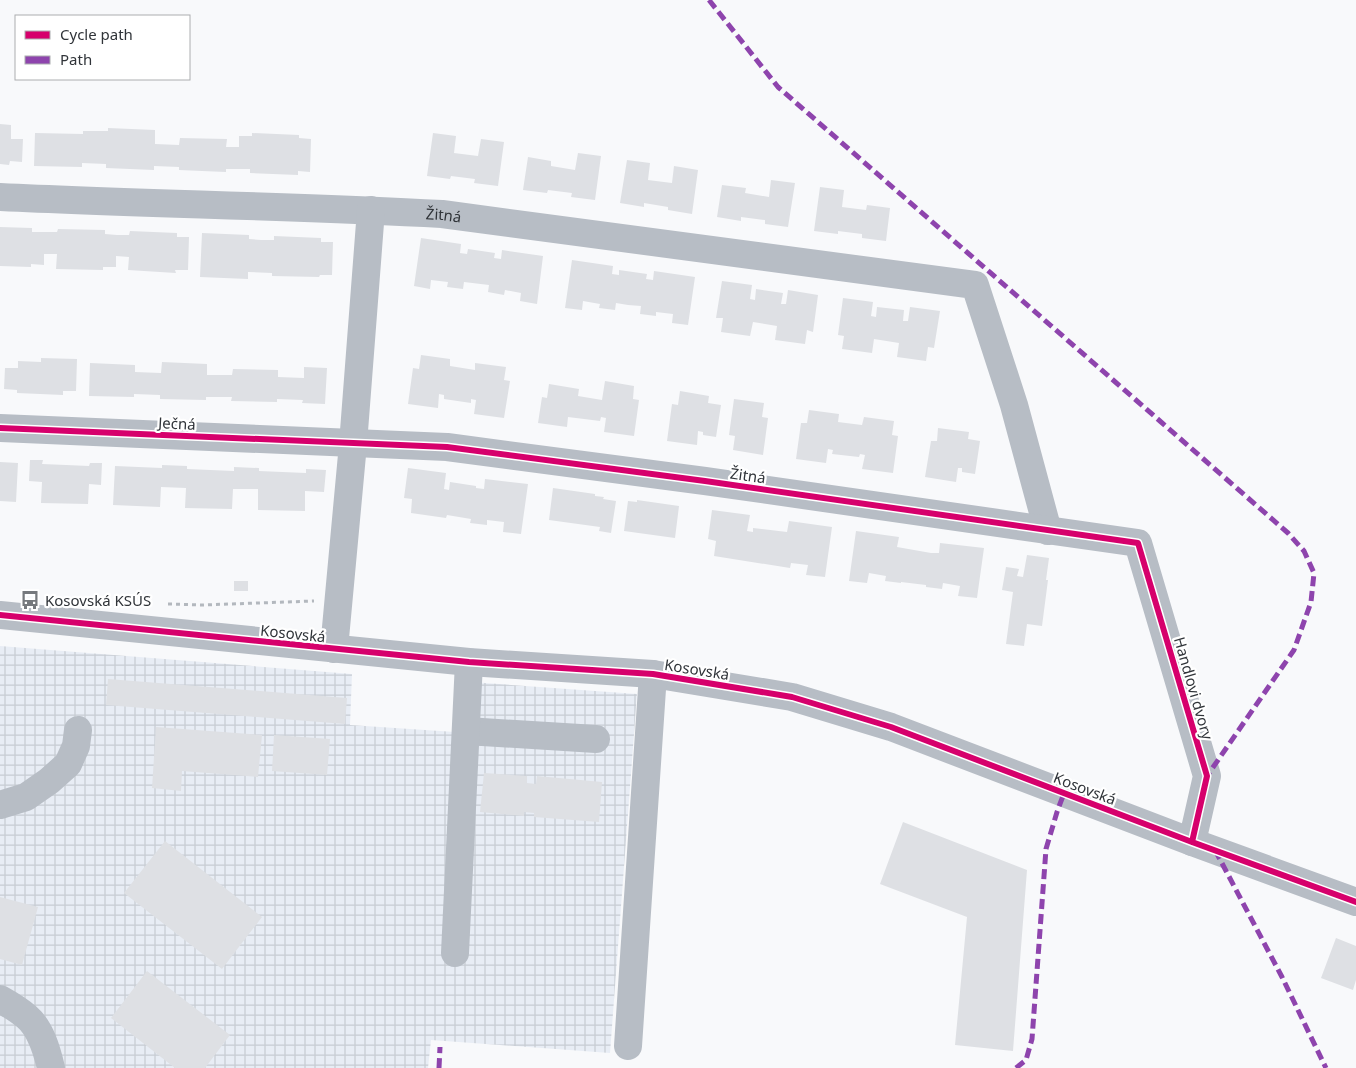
<svg xmlns="http://www.w3.org/2000/svg" width="1356" height="1068" font-family="'Noto Sans',sans-serif">
<style>
.industrial{fill:url(#industrial-grid)}
.building{fill:#dee0e4}
.lines{fill:none;stroke-linecap:round;stroke-linejoin:round}
.path{stroke:#b3b8be;stroke-width:3;stroke-dasharray:4 4;stroke-linecap:butt}
.minor{stroke:#b7bdc5;stroke-width:28}
.quiet{stroke:#8e44ad;stroke-width:5;stroke-dasharray:10 5;stroke-linecap:butt}
.cycleway-casing{stroke:#fff;stroke-width:9}
.cycleway{stroke:#d6006c;stroke-width:6}
.labels{text-anchor:middle;dominant-baseline:central;stroke-width:4.5;stroke-linejoin:round;paint-order:stroke}
.street-label{font-size:15px;fill:#303439;stroke:#fff}
.poi-label{font-size:15px;fill:#303439;stroke:#fff;text-anchor:start}
</style>
<defs>
<pattern id="industrial-grid" width="8" height="8" patternUnits="userSpaceOnUse" patternTransform="scale(1.25)"><rect width="8" height="8" fill="#e8edf5"/><path d="M0 4h8M4 0v8" fill="none" stroke="#c7ccd3"/></pattern>
</defs>
<rect width="100%" height="100%" fill="#f8f9fb"/>
<path class="industrial" d="M0 646 352 674 350 725 455 732 457 681 637 694 610 1053 431 1040 428 1068H0Z"/>
<path class="building" d="M0 124 11 125V139H23L22 162 10 161 9 165 0 164Z
M108 128 155 130V144L179 145 180 138 227 139 226 147H239V136H252V133L299 135V138L311 139 310 172 298 171V175L250 173V169H226V172L202 171 179 170V167L154 166V170L106 168V164L82 163V167L34 166 35 133 83 134V131H108Z
M433 133 456 136 454 153 478 156 481 139 504 142 498 186 474 183 475 179 451 176 450 179 427 176Z
M578 153 601 156 595 200 571 197 572 193 548 190 547 193 523 190 528 157 551 161V166L575 170Z
M627 160 650 163 648 180 672 183 674 166 698 170 692 214 668 210V207L644 203V207L620 203Z
M771 180 795 183 788 227 765 224V220L741 217V221L717 217 722 185 746 188 745 193 769 197Z
M820 187 844 190 842 207 866 210 867 205 890 208 886 241 862 238V234L838 231V234L814 231Z
M0 227 32 228V232H57L58 229 105 230V234L117 235H129L130 231 177 233V237H189L188 270H175L176 273 128 270 129 257 116 256V267H103V270L56 269 57 254H44V265L31 264V267L0 266Z
M202 233 249 235V239L261 240H274V236L321 238V242H333L332 275H320L319 277 272 276V273L248 272V279L200 277Z
M421 238 461 244 460 253 467 254 468 249 495 253 494 258 501 259 502 250 543 256 537 304 520 301 521 293 505 290 504 295 488 292 489 285 464 282 463 289 447 287 448 282 431 280 430 289 414 286Z
M572 260 613 266 612 274 619 275V270L647 274 646 279 653 280 654 271 695 277 688 325 672 323 673 314 656 312V316L640 314 641 306 628 305 616 303 615 310 599 308 600 304 583 301 582 310 565 308Z
M722 281 752 285 750 299 755 300 756 289 783 293 781 304H786L788 290 818 295 813 332 807 330 805 344 775 340 777 326 753 322 750 336 721 332 723 318H716Z
M843 298 873 302 871 316 876 317 877 307 904 310 903 321H908L910 307 940 311 934 348 928 347 926 361 897 357 899 343 874 339 872 353 842 349 844 336 838 335Z
M421 355 450 359V366L475 370V363L506 367 504 380 510 381 504 418 474 414 476 400 471 399V403L444 399V395L439 394 438 408 408 404 413 368 419 369Z
M41 358 77 359 76 391H63V395L17 393V390L4 389 5 368H18V361L41 362Z
M162 362 207 364V375H232L233 369 278 370V377L304 378V367L327 368 325 404 302 403 303 400 277 399V402L231 401 232 397H206V400L160 399V395L134 394V397L89 396 90 363 135 365V372L161 373Z
M605 381 634 386 633 399 639 400 634 436 604 432 606 418 601 417 600 421 568 417 567 427 538 423 542 397 547 398 549 384 579 389 578 396 602 400Z
M680 391 709 396 708 403 721 405 716 437 703 435V432L698 431 697 445 667 441 672 404 678 405Z
M734 399 764 403 762 417 768 418 763 455 733 450 735 436 729 435Z
M809 410 839 414 838 422 862 425 864 417 894 421 892 435 898 436 893 473 862 469 865 455 860 454 859 457 832 454 833 450 828 449 826 463 796 459 801 423H807Z
M938 428 969 432 968 439 980 441 975 474 962 472V468H958L956 482 925 477 931 441H937Z
M30 460H43L42 464 66 465 89 466 90 463H102L101 485 89 484 88 504 41 503 42 482 29 481Z
M0 462 18 463 16 502 0 501Z
M162 465 187 466V469L234 471V467L259 468V471L306 473V469L326 470 324 492 305 491V511L258 510V489H233L232 509 185 508 186 488 161 487 160 507 113 505 115 466 162 468Z
M408 468 446 473 444 489 449 490 450 482 476 486V488L484 489 485 479 528 484 521 534 503 532 504 522 487 520V525L470 523 471 519 447 515 446 518 411 513 412 499 404 498Z
M553 488 595 494V496L604 497 603 499 616 501 611 533 599 531 600 527 549 520Z
M637 500 679 506 675 538 624 531 628 501 637 502Z
M712 510 750 515 747 531 753 532V528L787 532 789 521 832 527 825 577 806 575 808 565 791 563 790 568 714 556 716 541 708 539Z
M856 531 899 537 897 547 931 553H939L940 543 984 548 977 598 958 596 960 586 943 583 942 589 926 587V585L901 582V583L885 581 886 576 869 573 867 583 849 581Z
M1027 555 1049 558 1046 580H1048L1042 626 1027 624 1024 646 1006 644 1013 592 1002 590 1006 567 1019 569 1017 576 1023 577Z
M234 581H248V591H234Z
M108 679 347 698 345 724 106 705Z
M156 727 262 735 258 777 182 771 181 791 152 788Z
M274 735 330 739 327 775 272 771Z
M484 773 527 776V783L536 784 537 776 602 782 599 822 534 817V813L524 812V816L480 812Z
M903 822 1027 870 1013 1051 955 1045 967 917 880 884Z
M165 841 262 917 222 969 124 893Z
M0 897 38 907 22 965 0 959Z
M1336 938 1356 946V980L1353 990 1321 978Z
M147 971 230 1035 205 1068H175L111 1018Z"/>
<g class="lines">
<path class="path" d="M168 604 202 605 314 601"/>
<g class="minor">
<path id="s1" d="M0 197C147 204 295 206 442 214L975 285 1014 405 1048 531"/>
<path d="M0 428 447 447 705 481 1138 543 1207 776 1192 842"/>
<path d="M0 615 469 662 653 674 792 697 891 727 1192 842 1356 902"/>
<path d="M334 649 353 444 371 210"/>
<path d="M466 731 596 739"/>
<path d="M0 805 26 797 49 781 68 764 76 746 78 730"/>
<path d="M455 953 469 662"/>
<path d="M0 999C9 1004 19 1010 27 1017 41 1029 47 1051 51 1068"/>
<path d="M628 1046 653 674"/>
</g>
<path class="quiet" d="M709 0 778 87 1288 533 1304 551 1314 573 1311 602 1294 650 1207 776
M1215 850 1282 977 1326 1068
M439 1068 440 1047
M1016 1068 1026 1060 1032 1039 1046 849 1057 812 1064 793"/>
<g class="cycleway-casing">
<path id="cycleway" d="M0 428 447 447 705 481 1138 543 1207 776 1192 842
M0 615 469 662 653 674 792 697 891 727 1192 842 1356 902"/>
</g>
<use href="#cycleway" class="cycleway"/>
</g>
<defs>
<g id="bus-bare" transform="scale(1.5)"><path d="M-5-6H5V4H4V6H2V4H-2V6H-4V4H-5ZM-3.5-4V0h7V-4ZM-3.5 1.2v1.5H-2V1.2ZM2 1.2v1.5H3.5V1.2Z" fill="#76797d" stroke="#fff" stroke-width="2.5" paint-order="stroke"/></g>
</defs>
<g fill-rule="evenodd">
<use href="#bus-bare" x="30" y="600"/>
</g>
<g class="labels">
<g class="street-label">
<text stroke="none"><textPath href="#s1" startOffset="444">Žitná</textPath></text>
<text transform="translate(177 423) rotate(3)">Ječná</text>
<text transform="translate(748 475) rotate(8)">Žitná</text>
<text transform="translate(293 633) rotate(6)">Kosovská</text>
<text transform="translate(697 669) rotate(9)">Kosovská</text>
<text transform="translate(1194 688) rotate(74)">Handlovi dvory</text>
<text transform="translate(1085 788) rotate(21)">Kosovská</text>
</g>
<g class="poi-label">
<text x="45" y="600">Kosovská KSÚS</text>
</g>
</g>
<rect x="15" y="15" width="175" height="65" fill="#ffffff" stroke="#acaeb0"/>
<rect x="25" y="31" width="25" height="8" fill="#d6006c" stroke="#acaeb0"/>
<text x="60" y="40" font-size="15" fill="#303439">Cycle path</text>
<rect x="25" y="56" width="25" height="8" fill="#8e44ad" stroke="#acaeb0"/>
<text x="60" y="65" font-size="15" fill="#303439">Path</text>
</svg>
